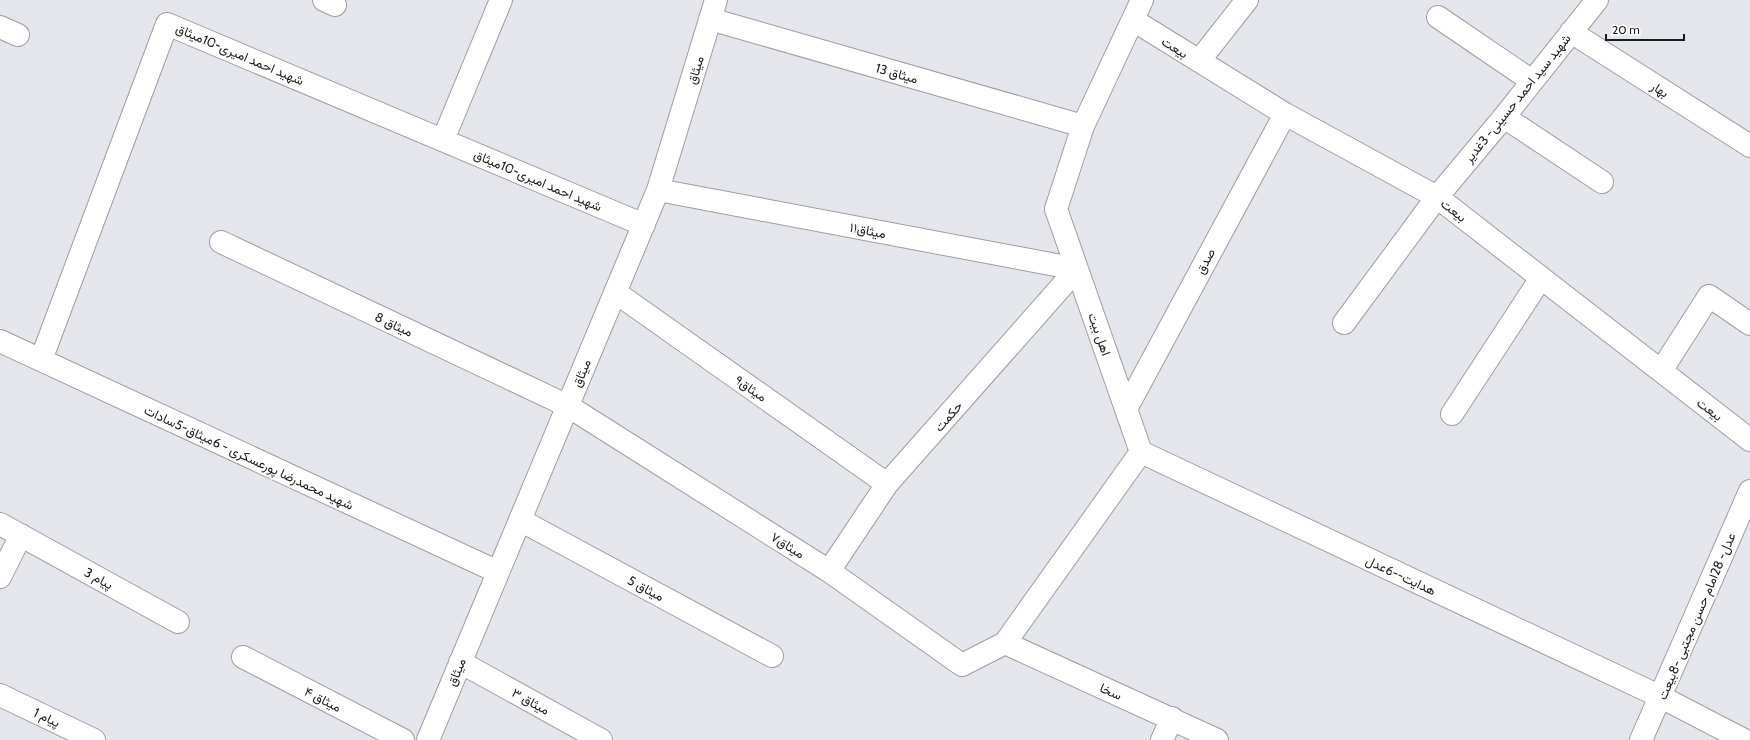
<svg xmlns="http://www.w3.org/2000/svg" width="1750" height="740" font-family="Cabin,Vazirmatn,sans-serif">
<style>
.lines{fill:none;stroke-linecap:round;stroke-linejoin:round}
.minor-casing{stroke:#9d9ea4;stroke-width:24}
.minor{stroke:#fff;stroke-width:22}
.labels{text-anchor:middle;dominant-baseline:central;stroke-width:4;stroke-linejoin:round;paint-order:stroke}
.street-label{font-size:13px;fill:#1b1b1d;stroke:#fff}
</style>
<rect width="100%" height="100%" fill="#e5e6ec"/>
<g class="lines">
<g class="minor-casing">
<path id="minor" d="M324 0 335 5
M1438 17 1532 81
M710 19 1083 126
M1133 20 1285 114 1437 197 1750 440
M0 27 18 35
M1571 32 1750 146
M1199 61 1247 0
M1504 117 1602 182
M443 140 501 0
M658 190 1077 269
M221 242 568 406 829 571 962 665 1005 643 1141 452 1056 209 1083 126 1142 0
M615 292 887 484
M1344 323 1437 197 1504 117 1597 0
M0 341 498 572
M41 360 167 24 644 225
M1661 371 1709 296 1750 324
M1126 409 1285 114
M1452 414 1541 278
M1141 452 1661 697 1744 740
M520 520 772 656
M0 524 178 622
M829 571 887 484 1077 269
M0 577 21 535
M1005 643 1217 740
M243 657 403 740
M460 662 601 740
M0 695 94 740
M428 740 658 190 716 0
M1162 740 1172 718
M1641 740 1750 491"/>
</g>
<use href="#minor" class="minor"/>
</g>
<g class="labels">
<g class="street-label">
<text transform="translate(1175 47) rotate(32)">بیعت</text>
<text transform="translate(240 54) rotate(23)">شهید احمد امیری-10میثاق</text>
<text transform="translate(695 70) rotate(-73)">میثاق</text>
<text transform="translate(897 73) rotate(16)">میثاق 13</text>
<text transform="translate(1660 89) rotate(32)">بهار</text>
<text transform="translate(1517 98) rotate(-51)">شهید سید احمد حسینی- 3غدیر</text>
<text transform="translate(538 180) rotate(23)">شهید احمد امیری-10میثاق</text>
<text transform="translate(1454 210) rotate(38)">بیعت</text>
<text transform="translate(868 230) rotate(11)">میثاق۱۱</text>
<text transform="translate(1205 261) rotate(-62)">صدق</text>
<text transform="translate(394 324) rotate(25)">میثاق 8</text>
<text transform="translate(1100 334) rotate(71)">اهل بیت</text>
<text transform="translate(581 373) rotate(-67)">میثاق</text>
<text transform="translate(751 388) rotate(35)">میثاق۹</text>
<text transform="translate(1710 409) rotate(37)">بیعت</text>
<text transform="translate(948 416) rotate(-49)">حکمت</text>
<text transform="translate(249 457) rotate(25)">شهید محمدرضا پورعسکری - 6میثاق-5سادات</text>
<text transform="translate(788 545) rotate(32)">میثاق۷</text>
<text transform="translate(1401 575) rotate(25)">هدایت--6عدل</text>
<text transform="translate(99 578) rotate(29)">پیام 3</text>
<text transform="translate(646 588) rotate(28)">میثاق 5</text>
<text transform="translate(1696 616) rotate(-67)">عدل- 28امام حسن مجتبی -8بیعت</text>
<text transform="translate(456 672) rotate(-67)">میثاق</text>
<text transform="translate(1111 691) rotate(24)">سخا</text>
<text transform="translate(323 699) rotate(27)">میثاق ۴</text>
<text transform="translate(531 701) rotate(29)">میثاق ۳</text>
<text transform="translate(47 717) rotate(26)">پیام 1</text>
</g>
</g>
<path d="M1606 34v6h78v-6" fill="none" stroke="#1b1b1d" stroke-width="2"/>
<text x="1612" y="34" font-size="12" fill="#1b1b1d" stroke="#ffffff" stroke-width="3" paint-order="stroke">20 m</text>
</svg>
